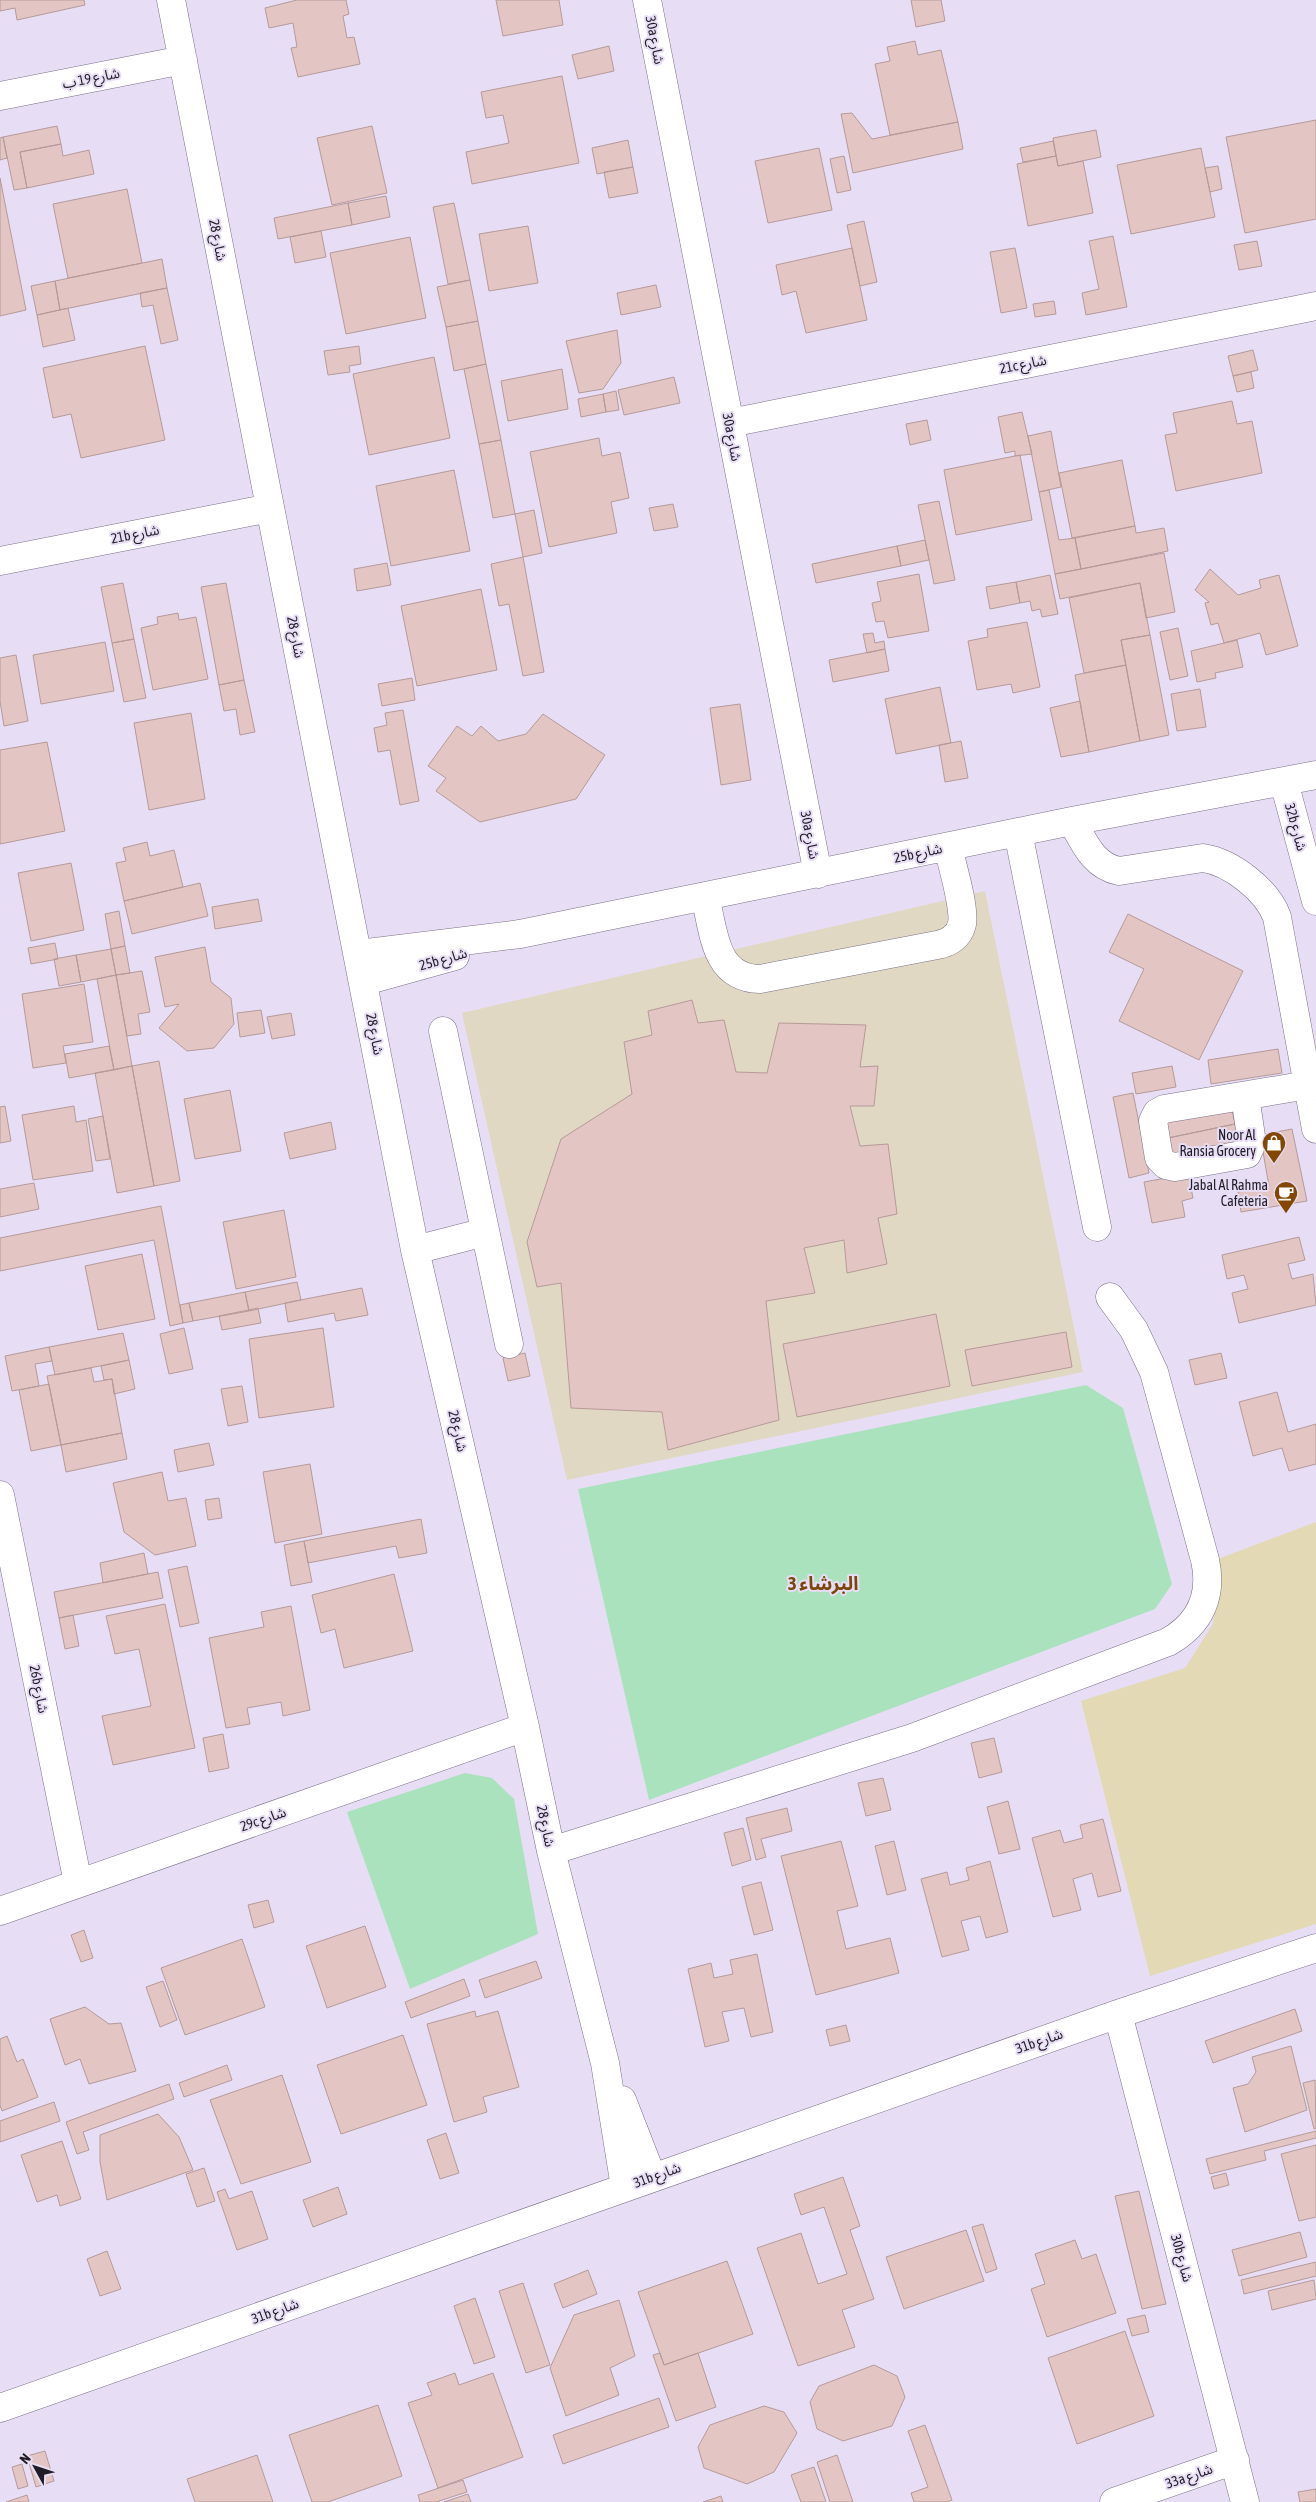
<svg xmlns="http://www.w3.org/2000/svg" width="1316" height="2502" font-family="'Asap Condensed','Noto Sans Arabic',sans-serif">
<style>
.education{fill:#e1d8c3}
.green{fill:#aae2bd}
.sand{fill:#e3d9b4}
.building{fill:#e3c5c4;stroke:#b69a99}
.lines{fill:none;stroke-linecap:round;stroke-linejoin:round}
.minor-casing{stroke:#797186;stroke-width:29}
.minor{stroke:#fff;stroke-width:28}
.labels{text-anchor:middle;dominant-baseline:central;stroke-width:4;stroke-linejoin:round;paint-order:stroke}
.street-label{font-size:14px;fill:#201c25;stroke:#e7def6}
.poi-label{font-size:14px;fill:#201c25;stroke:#e7def6;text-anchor:end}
.district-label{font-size:19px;font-weight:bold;fill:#7c450b;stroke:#e7def6}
</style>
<rect width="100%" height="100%" fill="#e7def6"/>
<path class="education" d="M985 891 1083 1372 567 1480 462 1013Z"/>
<path class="green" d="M1086 1385 1123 1408 1172 1584 1155 1609 649 1800 578 1489Z
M465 1773 492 1778 514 1799 538 1934 410 1989 347 1812Z"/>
<path class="sand" d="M1316 1522V1924L1150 1976 1081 1701 1185 1668 1213 1624 1218 1559Z"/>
<path class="building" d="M0 0H84L85 5 17 20 15 8 0 11Z
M297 0H346L349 14 343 16 347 38 354 37 360 64 298 77 291 48 297 47 293 23 269 28 265 8Z
M496 0H559L563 25 503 36Z
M911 0H941L945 21 916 27Z
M915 41 918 55 941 50 958 122 890 135 875 64 890 61 887 47Z
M609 46 614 71 578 79 572 55Z
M562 76 579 163 472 184 466 152 509 143 503 115 486 118 481 92Z
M852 113 872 139 958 122 963 149 853 173 841 114Z
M1316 120V219L1245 233 1226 137Z
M57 126 61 144 20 152 27 188 14 190 3 137Z
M372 126 387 193 332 205 317 138Z
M1096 130 1101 157 1058 166 1053 138Z
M3 137 7 158 0 160V138Z
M628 140 633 167 597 174 592 148Z
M1053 141 1056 156 1023 162 1020 148Z
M61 144 63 156 89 150 94 174 27 188 20 152Z
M819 148 832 210 768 223 755 161Z
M1201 148 1215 217 1131 234 1117 165Z
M844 156 851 190 837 193 830 159Z
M1056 156 1058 166 1083 161 1093 213 1028 226 1017 164Z
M1218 166 1222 189 1210 192 1205 168Z
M633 167 638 193 609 198 604 172Z
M0 178 26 310 0 316Z
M127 189 142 263 68 278 53 204Z
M386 196 390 217 352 225 348 203Z
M348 203 352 225 278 239 274 218Z
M454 203 470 280 448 284 433 207Z
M864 221 877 282 860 286 847 225Z
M528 226 538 283 489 291 479 234Z
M321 231 326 257 295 263 290 237Z
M1113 236 1127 307 1086 315 1082 293 1099 289 1089 241Z
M410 237 426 318 346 334 330 253Z
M1257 241 1262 266 1239 270 1234 245Z
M852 248 867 320 806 333 796 291 782 295 776 265Z
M1015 248 1027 308 1001 313 990 252Z
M162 259 167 288 60 310 55 281Z
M470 280 478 321 446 327 437 287Z
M55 281 60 310 37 315 31 286Z
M656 285 661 307 621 315 617 293Z
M167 288 178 340 161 344 153 305 142 307 140 293Z
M1054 301 1056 314 1035 317 1033 304Z
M68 308 75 340 43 347 37 315Z
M478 321 486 364 454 371 446 327Z
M617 330 621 363 603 389 579 393 566 341Z
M145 346 165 440 81 458 71 414 53 418 43 368Z
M359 346 361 364 349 366 350 372 328 375 324 351Z
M1253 350 1258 370 1233 376 1228 356Z
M434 357 450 438 369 455 353 374Z
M486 364 501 440 479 444 464 369Z
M562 369 568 409 508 421 501 381Z
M1251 372 1254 388 1237 392 1233 376Z
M674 377 680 403 624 415 618 390Z
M616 391 619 410 606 412 603 394Z
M603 394 606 412 581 417 578 399Z
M1232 401 1237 424 1252 421 1262 473 1176 491 1165 435 1177 433 1173 413Z
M1022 412 1032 454 1015 456V451L1005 453 998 417Z
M927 420 931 440 910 445 906 424Z
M1051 431 1061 487 1039 492 1028 436Z
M599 438 602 456 620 452 629 498 611 502 617 533 549 547 530 452Z
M501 440 515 514 493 518 479 444Z
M1020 455 1032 520 956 535 944 470Z
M1122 460 1135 526 1072 538 1059 473Z
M454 470 470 551 391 566 376 486Z
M1049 490 1059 540 1075 538 1081 569 1055 574 1039 492Z
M939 501 955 580 934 584 918 505Z
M673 504 678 527 654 531 649 508Z
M534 510 542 553 523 557 515 514Z
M1135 526 1136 533 1164 528 1168 551 1081 569 1075 538Z
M925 540 929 560 901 566 897 546Z
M897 546 901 566 816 583 812 564Z
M1164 553 1175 612 1146 618 1140 583 1060 599 1055 574Z
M523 557 544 672 523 676 509 604 499 606 491 564Z
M387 563 391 585 357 591 354 569Z
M1210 569 1238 595 1261 588 1259 580 1279 575 1298 646 1266 655 1260 633 1224 643 1218 623 1211 625 1205 603 1209 602 1195 590Z
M919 574 929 631 888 638 884 621 876 622 872 603 881 601 877 582Z
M1050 575 1058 614 1042 617 1040 609 1032 611 1030 601 1020 603 1016 582Z
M1016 582 1020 603 990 609 986 587Z
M123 583 134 639 112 643 101 587Z
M226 583 244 680 219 685 201 587Z
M1140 583 1150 635 1121 640 1126 665 1084 673 1069 598Z
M481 589 497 670 417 686 401 606Z
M178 613 179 620 196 617 208 679 153 690 141 628 158 624 157 617Z
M1027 622 1040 687 1013 693 1011 684 977 690 968 641 988 637 987 629Z
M1178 628 1188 676 1170 680 1160 632Z
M873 633 875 643 884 641 885 649 867 653 863 634Z
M1150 635 1169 735 1140 741 1121 640Z
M134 639 146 698 124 702 112 643Z
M1237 640 1243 667 1215 673 1216 678 1197 682 1191 651Z
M105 642 114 691 41 704 33 655Z
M885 649 889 671 833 682 829 660Z
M16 655 28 721 4 726 0 701V658Z
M1126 665 1140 741 1089 752 1075 675Z
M412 678 415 700 382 706 378 684Z
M244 680 255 732 240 735 236 709 224 711 219 685Z
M940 687 951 743 896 754 885 699Z
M1200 689 1206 727 1177 731 1171 694Z
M1080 701 1089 752 1061 757 1050 708Z
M740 704 751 780 721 785 710 708Z
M403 710 419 801 400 805 390 750 378 752 374 728 387 725 385 713Z
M191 713 205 799 149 810 134 723Z
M543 714 605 755 576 799 480 822 436 791 446 778 428 766 457 726 472 736 481 726 498 741 526 734Z
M961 741 968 778 945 782 939 745Z
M47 742 65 831 0 844V750Z
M147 842 150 856 174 850 183 887 124 901 116 863 126 861 123 848Z
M71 863 84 930 31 941 18 873Z
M200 883 208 916 132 934 124 901Z
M258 899 262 921 215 929 212 907Z
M119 911 125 946 111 949 105 914Z
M1128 914 1243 971 1199 1060 1119 1021 1144 969 1109 952Z
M55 943 58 959 31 964 28 948Z
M125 946 130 973 116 975 111 949Z
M205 947 211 982 231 998 234 1024 214 1048 187 1051 159 1028 179 1004 165 1007 155 957Z
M111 949 116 975 81 982 76 955Z
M76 955 81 982 59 986 54 959Z
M142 971 150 1012 138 1014 141 1034 127 1036 116 975Z
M116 975 132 1066 114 1070 97 979Z
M84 984 93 1042 63 1046 66 1063 33 1068 22 994Z
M692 1000 698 1023 724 1020 736 1072 767 1073 779 1023 866 1025 860 1067 878 1066 874 1106H850L860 1146 888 1144 897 1214 878 1218 887 1264 847 1273 844 1240 804 1248 815 1293 766 1301 779 1420 668 1450 662 1412 571 1408 561 1283 537 1287 527 1242 561 1139 632 1094 624 1042 652 1035 648 1011Z
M261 1010 265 1033 240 1037 237 1013Z
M291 1013 295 1035 272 1039 267 1017Z
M109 1046 114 1070 69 1078 65 1054Z
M1278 1049 1282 1073 1211 1084 1208 1060Z
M159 1061 180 1181 154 1186 132 1066Z
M132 1066 154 1186 117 1193 95 1073Z
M1172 1066 1176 1087 1136 1094 1132 1073Z
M230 1090 241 1151 195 1159 184 1099Z
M1133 1093 1149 1173 1129 1178 1113 1097Z
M5 1106 11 1141 0 1143V1107Z
M74 1106 76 1122 86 1120 93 1171 33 1180 22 1115Z
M1231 1106 1235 1124 1168 1138 1164 1120Z
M103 1116 110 1159 96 1161 88 1119Z
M331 1122 336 1149 290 1159 284 1133Z
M1235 1124 1239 1144 1171 1158 1168 1138Z
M1292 1129 1307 1201 1241 1212 1238 1192 1269 1186 1260 1135Z
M1188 1174 1193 1198 1182 1201 1185 1217 1152 1223 1144 1182Z
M34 1183 39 1209 0 1217V1189Z
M161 1206 183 1323 170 1326 154 1240 0 1271V1238Z
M284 1210 296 1277 236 1289 223 1222Z
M1299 1237 1305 1260 1288 1264 1292 1279 1313 1274 1316 1305 1239 1323 1232 1293 1248 1289 1244 1275 1227 1279 1222 1255Z
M142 1254 155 1319 98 1330 85 1266Z
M297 1282 301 1300 249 1311 245 1292Z
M362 1288 368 1315 336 1321 334 1313 288 1322 285 1303Z
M245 1292 249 1311 193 1321 189 1303Z
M189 1303 193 1321 183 1323 180 1305Z
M258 1308 261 1323 222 1330 219 1316Z
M936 1314 950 1386 797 1417 783 1344Z
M184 1328 193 1369 169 1374 160 1334Z
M323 1328 334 1407 259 1418 249 1339Z
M1066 1332 1072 1367 972 1386 965 1350Z
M123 1333 129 1360 55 1375 49 1347Z
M49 1347 52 1361 35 1364 39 1386 12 1391 5 1356Z
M525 1353 530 1376 508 1381 503 1358Z
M1221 1353 1227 1378 1195 1385 1189 1360Z
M129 1360 135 1389 114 1394 112 1379 104 1380 101 1366Z
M91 1368 94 1382 112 1379 122 1433 61 1445 47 1376Z
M49 1384 61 1445 31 1451 19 1390Z
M242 1386 248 1422 228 1426 221 1389Z
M1277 1392 1288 1432 1316 1424V1464L1289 1471 1282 1448 1253 1456 1239 1402Z
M122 1433 127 1459 66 1472 61 1445Z
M209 1443 214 1465 178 1472 174 1450Z
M310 1464 322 1534 275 1543 263 1472Z
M162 1472 168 1501 186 1498 196 1546 155 1555 124 1532 113 1483Z
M219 1498 222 1518 208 1520 205 1500Z
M421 1519 427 1553 399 1558 396 1546 308 1563 304 1541Z
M304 1541 312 1582 291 1586 284 1545Z
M144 1553 148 1574 103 1583 100 1563Z
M187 1566 199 1623 180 1627 168 1570Z
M158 1572 163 1598 59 1618 54 1592Z
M394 1574 413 1651 344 1668 335 1629 321 1633 312 1595Z
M165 1604 195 1748 113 1765 102 1716 151 1706 139 1649 115 1654 106 1616Z
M291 1606 310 1710 283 1716 281 1702 247 1708 250 1724 226 1728 209 1638 264 1627 261 1612Z
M73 1615 79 1646 65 1649 59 1618Z
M223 1734 229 1768 209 1772 203 1738Z
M994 1738 1002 1772 979 1778 971 1743Z
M883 1778 891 1810 866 1816 858 1783Z
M1008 1801 1020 1849 999 1854 987 1807Z
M787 1808 792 1831 761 1839 766 1857 756 1860 746 1818Z
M1103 1819 1121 1891 1098 1897 1092 1873 1073 1879 1081 1910 1053 1917 1032 1838 1060 1830 1064 1843 1083 1838 1080 1825Z
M743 1828 751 1860 732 1866 724 1833Z
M841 1841 858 1906 837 1911 846 1949 890 1938 899 1973 816 1995 781 1856Z
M894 1841 906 1890 887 1895 875 1846Z
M990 1861 1008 1932 986 1938 980 1916 961 1921 969 1950 942 1957 921 1879 947 1872 950 1885 969 1880 966 1868Z
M761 1882 773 1930 754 1935 742 1887Z
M268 1900 274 1922 254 1928 248 1905Z
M365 1926 386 1987 327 2008 306 1946Z
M84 1930 93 1958 81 1962 71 1935Z
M242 1939 265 2007 185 2035 161 1968Z
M757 1954 773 2032 751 2037 744 2008 722 2012 729 2041 705 2047 688 1969 711 1963 714 1978 733 1974 730 1960Z
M536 1961 542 1978 485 1998 479 1980Z
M464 1979 470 1996 411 2018 405 2002Z
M163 1981 177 2020 160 2027 146 1987Z
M85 2007 109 2024 121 2023 136 2071 89 2084 80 2059 65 2065 50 2019Z
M1295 2009 1302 2031 1213 2063 1205 2041Z
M475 2011 476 2017 498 2011 519 2087 483 2097 487 2112 454 2122 427 2024Z
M846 2025 850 2041 830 2046 826 2030Z
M403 2035 427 2105 341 2134 317 2065Z
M7 2036 17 2062 23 2059 38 2097 2 2111 0 2105V2039Z
M1291 2046 1307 2110 1245 2132 1233 2088 1248 2084 1256 2072 1252 2057Z
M227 2065 232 2080 184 2097 179 2083Z
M282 2075 311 2162 241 2184 210 2100Z
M1315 2080 1316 2128 1314 2129 1303 2083Z
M169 2084 174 2099 83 2132 89 2150 77 2154 66 2122Z
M54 2102 60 2121 0 2142V2121Z
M158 2114 179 2137 193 2170 107 2200 100 2162V2135Z
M1316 2131V2138L1264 2151 1266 2160 1210 2174 1206 2159Z
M446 2133 459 2173 440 2179 427 2140Z
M62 2141 81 2199 60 2206 57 2195 37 2202 21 2155Z
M1316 2145V2217L1299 2221 1281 2154Z
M204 2168 215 2201 197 2207 186 2174Z
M1226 2173 1229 2185 1214 2189 1211 2177Z
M843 2177 860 2226 850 2230 874 2299 842 2310 855 2347 798 2366 757 2248 801 2233 818 2284 847 2274 824 2207 801 2215 794 2194Z
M338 2187 347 2214 313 2227 303 2200Z
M225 2189 229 2199 252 2191 268 2239 237 2250 217 2192Z
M1139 2191 1166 2304 1142 2309 1115 2196Z
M983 2224 997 2269 986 2273 972 2227Z
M966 2230 984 2281 904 2309 886 2257Z
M1300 2232 1307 2257 1239 2276 1232 2250Z
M1075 2240 1082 2259 1096 2254 1116 2313 1047 2337 1031 2289 1045 2284 1035 2254Z
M107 2251 121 2289 100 2296 87 2259Z
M727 2261 753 2334 664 2365 638 2292Z
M1316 2262V2276L1244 2294 1241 2280Z
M588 2270 597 2294 563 2308 554 2284Z
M1314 2280 1316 2299 1272 2310 1268 2291Z
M523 2283 550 2365 526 2373 499 2291Z
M475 2298 495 2357 474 2364 454 2306Z
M619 2300 635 2356 610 2368 619 2395 566 2416 550 2368 574 2315Z
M1145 2315 1149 2332 1132 2336 1127 2319Z
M1125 2331 1154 2416 1077 2444 1048 2358Z
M660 2353 664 2365 698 2353 716 2407 676 2421 653 2355Z
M874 2365 897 2376 905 2397 892 2426 843 2441 817 2429 810 2402 819 2386Z
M455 2373 459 2385 493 2373 523 2457 438 2488 408 2403 432 2395 427 2383Z
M659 2398 669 2427 563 2464 553 2435Z
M378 2405 402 2476 328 2502H312L289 2435Z
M764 2406 784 2412 797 2433 774 2472 747 2484 704 2468 698 2447 710 2425Z
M925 2425 952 2500 947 2502H914L911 2493 928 2487 908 2431Z
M45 2451 54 2481 36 2487 27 2456Z
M257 2455 273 2502H195L187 2479Z
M837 2455 853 2502H830L817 2462Z
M22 2464 28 2486 18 2489 12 2467Z
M814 2467 826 2502H801L791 2475Z
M463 2480 467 2492 436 2502H420L418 2495Z
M1316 2489V2502H1300L1298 2492Z
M468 2494 471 2502H444Z
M27 2495 29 2502H6Z
M721 2496 723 2502H703Z"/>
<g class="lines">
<g class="minor-casing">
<path id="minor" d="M171 0 415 1250 525 1727 551 1851 605 2063 625 2187
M647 0 818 874
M0 96 183 60
M730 423 1316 306
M0 561 270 508
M1284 782 1316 901
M1072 821C1084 842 1093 866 1119 871L1203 858C1231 862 1267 890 1277 917L1316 1129
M1018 832 1097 1227
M705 896C714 932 714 978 760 979L937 945C949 943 959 937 962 924 965 907 952 865 948 847
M359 954 520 934 1072 821 1316 775
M365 981 455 956
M443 1031 509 1344
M1245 1096 1252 1143 1247 1154 1175 1167 1166 1165 1159 1158 1153 1121 1157 1113 1164 1109 1308 1085
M415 1250 485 1232
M0 1495 78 1883
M551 1851 912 1738 1168 1642C1200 1624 1213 1596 1205 1560L1154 1372 1134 1330 1110 1297
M0 1911 525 1727
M1118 2014 1245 2502
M622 2100 652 2177
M0 2408 1118 2014 1316 1948
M1114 2502 1235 2460"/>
</g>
<use href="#minor" class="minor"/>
</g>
<defs>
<g id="shop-pin" transform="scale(1.25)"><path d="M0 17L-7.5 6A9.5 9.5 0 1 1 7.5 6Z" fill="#834701" stroke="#e7def6"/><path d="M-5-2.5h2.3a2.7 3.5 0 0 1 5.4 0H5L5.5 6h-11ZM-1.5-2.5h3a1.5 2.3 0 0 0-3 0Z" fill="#fff"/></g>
<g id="cafe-pin" transform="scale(1.25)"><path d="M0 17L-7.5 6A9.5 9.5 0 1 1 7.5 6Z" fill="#834701" stroke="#e7def6"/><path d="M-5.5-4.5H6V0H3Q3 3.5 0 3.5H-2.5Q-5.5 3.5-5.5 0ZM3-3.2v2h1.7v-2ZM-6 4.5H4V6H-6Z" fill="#fff"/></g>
</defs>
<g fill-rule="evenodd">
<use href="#shop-pin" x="1274" y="1143"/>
<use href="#cafe-pin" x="1286" y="1193"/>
</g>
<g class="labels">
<g class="street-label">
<text transform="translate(655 40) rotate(79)">30a شارع</text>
<text transform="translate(91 78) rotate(-11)">شارع 19 ب</text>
<text transform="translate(218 240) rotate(79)">شارع 28</text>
<text transform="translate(1023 364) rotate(-11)">21c شارع</text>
<text transform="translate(732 437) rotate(79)">30a شارع</text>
<text transform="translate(135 534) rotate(-11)">21b شارع</text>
<text transform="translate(296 637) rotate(79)">شارع 28</text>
<text transform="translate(1296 827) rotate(75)">32b شارع</text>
<text transform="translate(810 835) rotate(79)">30a شارع</text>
<text transform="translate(918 853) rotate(-12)">25b شارع</text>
<text transform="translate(443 959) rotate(-16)">25b شارع</text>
<text transform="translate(375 1034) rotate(79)">شارع 28</text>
<text transform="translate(458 1431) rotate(77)">شارع 28</text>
<text transform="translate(39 1689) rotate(79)">26b شارع</text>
<text transform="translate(263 1819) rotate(-19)">29c شارع</text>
<text transform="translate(546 1826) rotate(78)">شارع 28</text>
<text transform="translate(1039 2041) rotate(-19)">31b شارع</text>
<text transform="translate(657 2175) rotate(-20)">31b شارع</text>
<text transform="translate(1182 2258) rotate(75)">30b شارع</text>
<text transform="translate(275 2311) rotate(-20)">31b شارع</text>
<text transform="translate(1189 2476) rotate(-19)">33a شارع</text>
</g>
<g class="poi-label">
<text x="1256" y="1135">Noor Al<tspan x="1256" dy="16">Ransia Grocery</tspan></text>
<text x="1268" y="1185">Jabal Al Rahma<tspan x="1268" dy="16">Cafeteria</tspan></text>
</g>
<g class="district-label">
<text x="823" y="1583">البرشاء 3</text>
</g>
</g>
<g transform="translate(35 2467) rotate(310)" stroke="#e7def6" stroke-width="4" paint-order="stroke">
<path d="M0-4L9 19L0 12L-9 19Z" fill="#201c25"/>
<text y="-8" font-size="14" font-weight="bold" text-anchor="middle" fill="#201c25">N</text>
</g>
</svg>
